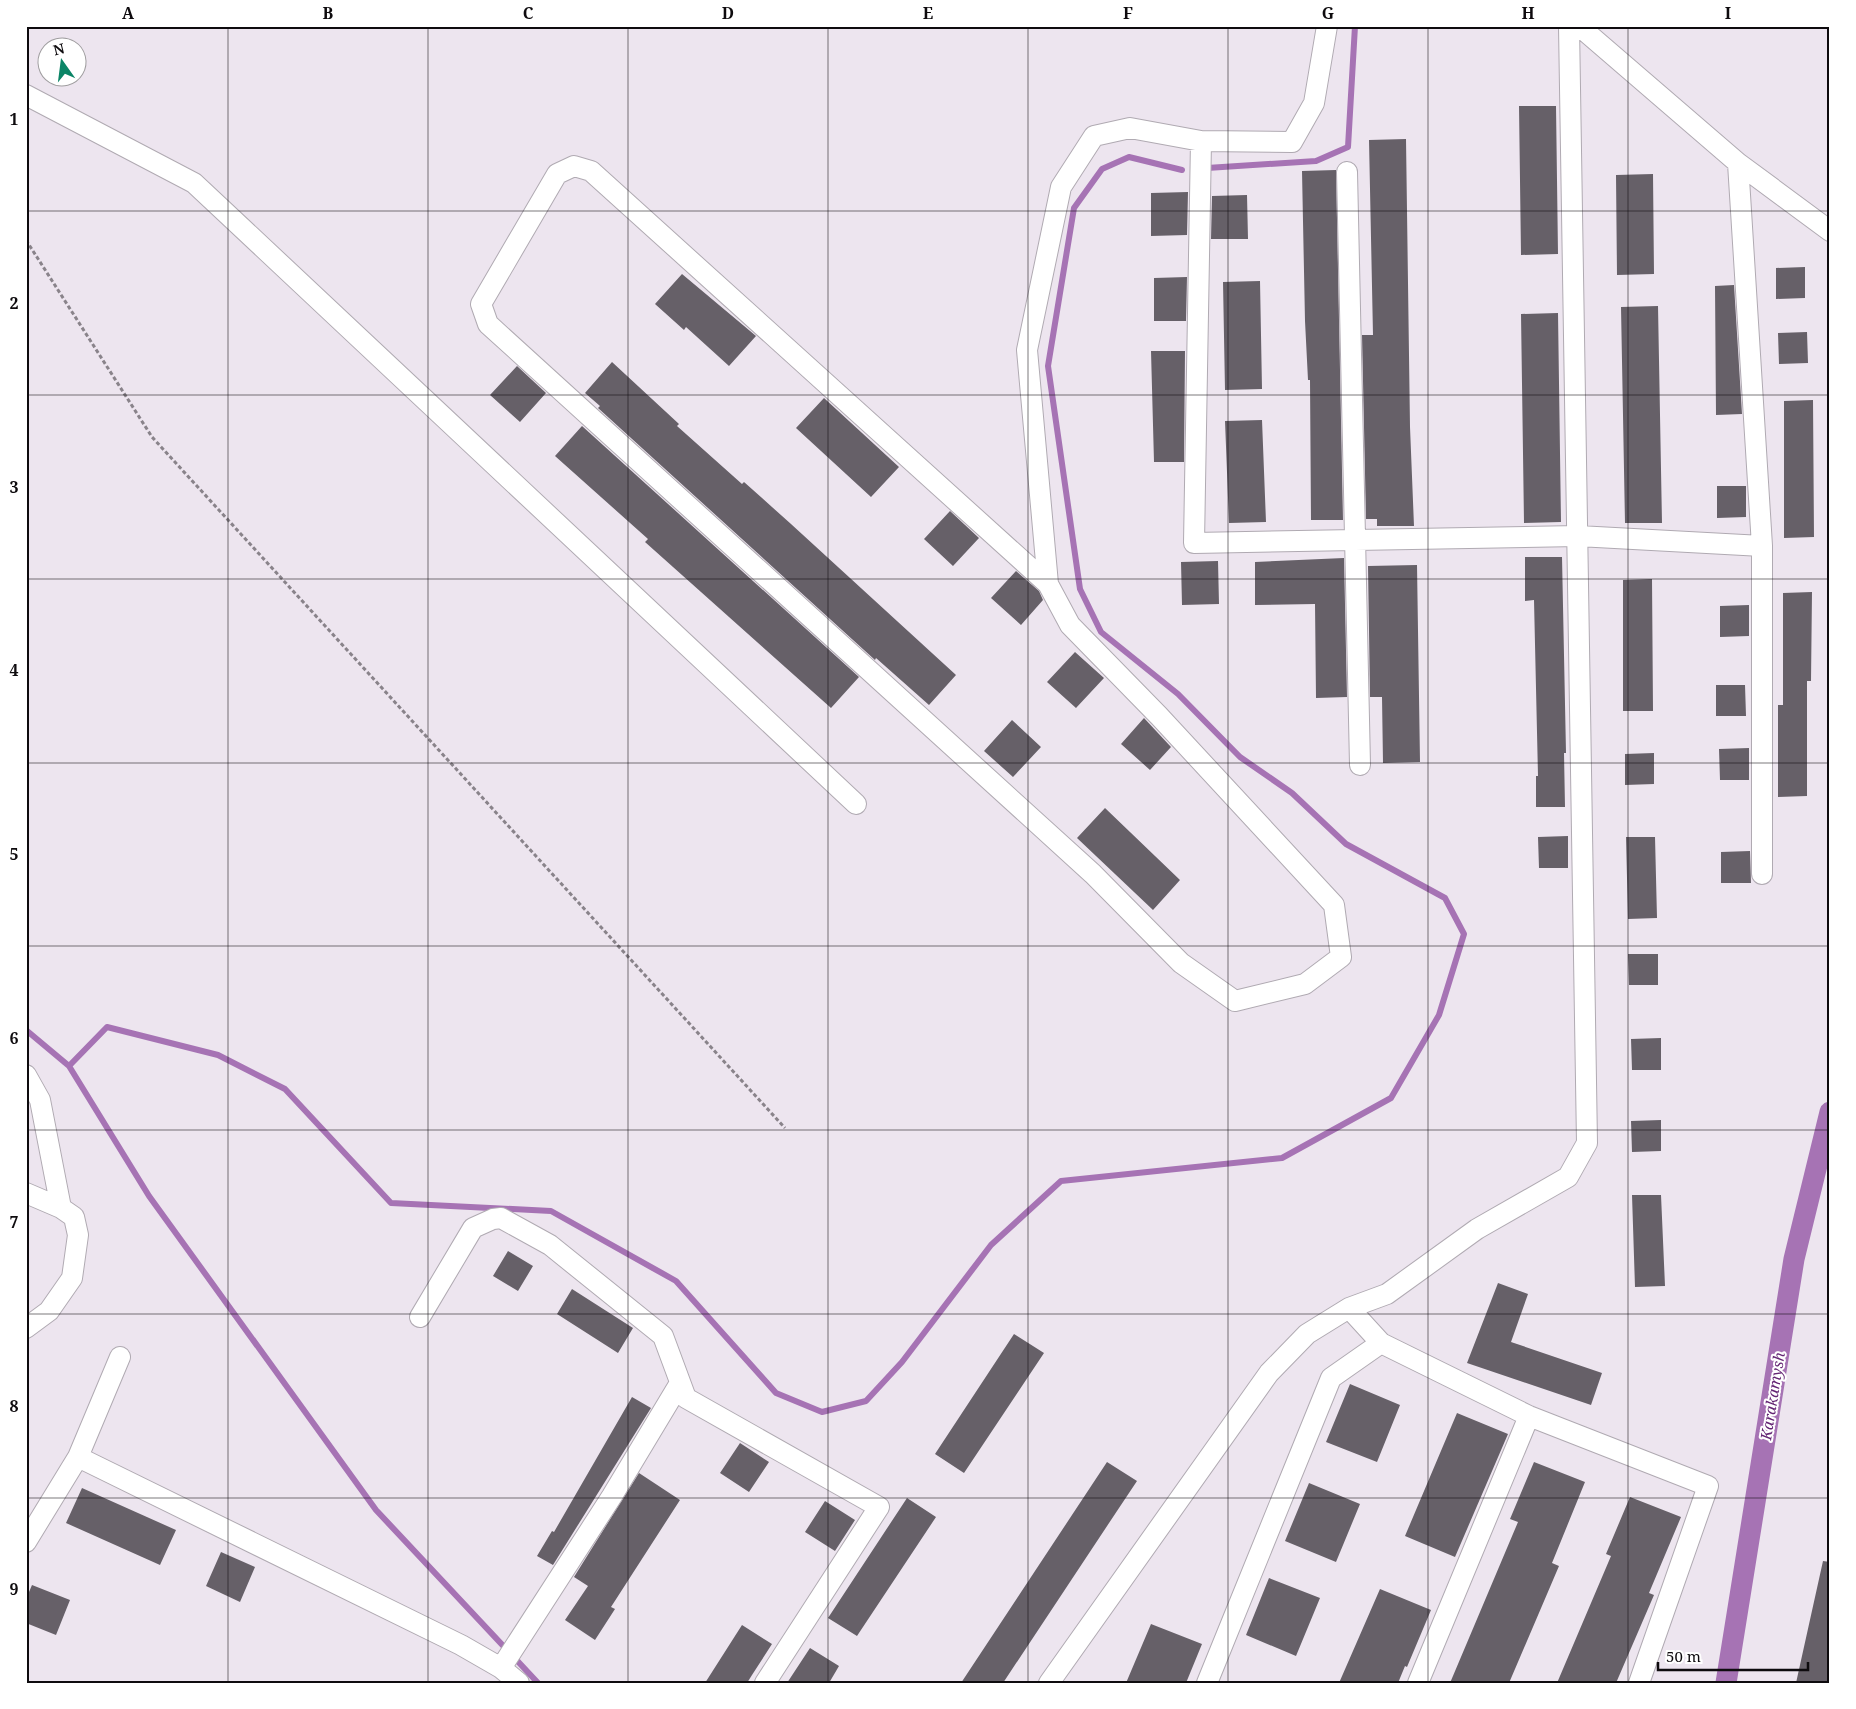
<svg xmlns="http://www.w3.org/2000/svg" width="1856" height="1709" font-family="'Noto Serif',serif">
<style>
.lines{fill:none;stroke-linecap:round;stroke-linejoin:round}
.stream{stroke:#a673b4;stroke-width:6}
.canal{stroke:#a673b4;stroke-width:21}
.building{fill:#666068}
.minor-casing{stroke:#b0aab2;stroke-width:22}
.path{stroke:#89838a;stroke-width:3;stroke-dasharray:4 2.5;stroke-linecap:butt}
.minor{stroke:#fff;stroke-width:20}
.grid{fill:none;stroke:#0e0b0e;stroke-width:1;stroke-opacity:0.55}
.labels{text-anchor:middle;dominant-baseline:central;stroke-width:4;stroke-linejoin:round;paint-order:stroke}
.water-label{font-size:15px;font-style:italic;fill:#632473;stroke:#fff}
.neatline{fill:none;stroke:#0e0b0e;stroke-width:2}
.grid-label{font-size:16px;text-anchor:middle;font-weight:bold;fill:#0e0b0e}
</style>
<rect width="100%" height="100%" fill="#ede5ef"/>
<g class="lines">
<path class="stream" d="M1207 168 1316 161 1348 147 1355 26
M26 1030 69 1066 149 1196 376 1510 538 1683
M69 1066 107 1027 218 1055 285 1089 391 1203 551 1211 676 1281 776 1393 822 1412 866 1401 902 1362 991 1245 1061 1181 1282 1158 1391 1098 1439 1015 1464 934 1445 898 1346 844 1292 793 1240 757 1178 694 1101 632 1080 589 1048 366 1074 208 1102 169 1129 157 1182 170"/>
<path class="canal" d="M1726 1683 1794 1259 1830 1112"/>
</g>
<path class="building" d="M1519 106H1556L1558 254 1521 255Z
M1406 139 1410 427 1414 526H1377V519H1366L1362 335H1373L1369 140Z
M1336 170 1343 520H1311L1310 380H1308L1305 321 1302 171Z
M1653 174 1654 274 1617 275 1616 175Z
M1188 192 1187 235 1151 236V193Z
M1247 195 1248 239H1211L1212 196Z
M1805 267V298L1776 299V268Z
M682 274 756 336 729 366 686 327 684 330 655 304Z
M1187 277 1186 321H1154V278Z
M1260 281 1262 389 1225 390 1223 282Z
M1734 285 1742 414 1716 415 1715 286Z
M1658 306 1662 523H1625L1621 307Z
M1558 313 1561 522 1524 523 1521 314Z
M1807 332 1808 363 1779 364 1778 333Z
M1151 351H1185L1184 462H1154Z
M612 362 679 424 677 426 742 484 744 482 791 524 956 675 929 705 876 658 875 660 598 408 600 406 585 393Z
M517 366 546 393 520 422 490 395Z
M824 398 899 467 871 497 796 428Z
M1813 400 1814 537 1784 538V401Z
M1262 420 1266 522 1229 523 1225 421Z
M582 426 859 677 831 708 645 542 648 539 555 456Z
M1717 486H1746V517L1717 518Z
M950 511 979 538 953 566 924 539Z
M1525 557H1562L1566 753H1564L1565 807H1536V776H1538L1534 600 1525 601Z
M1344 558 1347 697 1316 698 1315 604 1255 605V562Z
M1218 561 1219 604 1182 605 1181 562Z
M1417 565 1420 762 1383 763 1382 697H1370L1368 566Z
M1016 571 1039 591 1043 600 1021 625 991 598Z
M1652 579 1653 711H1623V580Z
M1812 592 1811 681H1807V796L1778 797V705H1783V593Z
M1749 605V636L1720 637V606Z
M1075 652 1104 678 1076 708 1047 682Z
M1716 685H1745L1746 716H1716Z
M1144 718 1171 747 1150 770 1121 744Z
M1012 720 1041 747 1013 777 984 751Z
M1749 748V780H1720L1719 749Z
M1654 753V784L1625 785V754Z
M1105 808 1180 880 1153 910 1077 838Z
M1568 836V868H1539L1538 837Z
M1626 837H1655L1657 918 1628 919Z
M1750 851 1751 883H1721V852Z
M1628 954H1658V985H1629Z
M1661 1038V1070H1632L1631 1039Z
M1661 1120V1151L1632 1152 1631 1121Z
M1632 1195H1661L1665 1286 1635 1287Z
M508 1251 533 1266 518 1291 493 1276Z
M1498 1283 1528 1294 1511 1342 1602 1373 1591 1405 1467 1363Z
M572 1289 633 1328 618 1353 557 1314Z
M1014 1334 1044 1353 964 1473 935 1454Z
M1350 1384 1400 1405 1377 1462 1326 1442Z
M632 1397 651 1408 553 1565 537 1556 552 1531 554 1532Z
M1457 1413 1508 1434 1455 1557 1405 1536Z
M740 1443 769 1462 749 1492 720 1473Z
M1107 1462 1137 1481 1117 1511 1003 1683H961Z
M1534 1462 1585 1482 1552 1563 1559 1566 1509 1683H1450L1518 1522 1510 1519Z
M639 1473 680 1500 611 1607 615 1609 595 1640 565 1620 588 1586 574 1577Z
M1309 1483 1360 1504 1336 1562 1285 1541Z
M82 1488 176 1530 160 1565 66 1523Z
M1630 1497 1681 1517 1649 1593 1654 1595 1616 1683H1557L1611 1556 1606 1554Z
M907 1498 936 1517 857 1636 828 1618Z
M825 1501 855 1520 835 1551 805 1532Z
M221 1552 255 1567 240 1602 206 1586Z
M1823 1561 1830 1562V1683H1796Z
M1269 1578 1320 1598 1296 1656 1246 1635Z
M32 1585 70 1600 56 1635 26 1623V1599Z
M1380 1589 1431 1610 1407 1667 1405 1666 1398 1683H1339Z
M1151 1624 1202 1644 1186 1683H1126Z
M742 1625 772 1644 752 1675 747 1683H705Z
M810 1648 839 1666 829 1683H787Z"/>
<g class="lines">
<g class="minor-casing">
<path id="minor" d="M1579 26 1738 163 1830 231
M26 95 194 183 856 804
M1201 141 1194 543 1578 536 1762 546
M1738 163 1762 546V874
M574 166 591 171 1048 584 1070 625 1159 716 1334 905 1341 957 1305 984 1235 1001 1181 963 1093 874 488 324 481 304 557 174Z
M1347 172 1360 765
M1048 584 1027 350 1061 187 1094 136 1130 128 1201 141 1292 142 1314 103 1327 26
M26 1075 40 1100 61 1208 74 1217 78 1235 72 1278 49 1311 26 1328
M26 1193 61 1208
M1349 1308 1381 1343 1529 1416 1708 1486 1639 1683
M420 1317 473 1228 493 1219 501 1218 550 1245 663 1336 686 1398 879 1507 765 1683
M78 1457 461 1645 501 1668 519 1683
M26 1542 78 1457 120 1357
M501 1668 612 1496 680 1383
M1049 1683 1269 1373 1307 1334 1349 1308 1387 1294 1477 1229 1568 1177 1587 1143 1569 26
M1207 1683 1331 1378 1381 1343
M1418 1683 1529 1416"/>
</g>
<path class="path" d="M26 240 152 437 785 1128"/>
<use href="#minor" class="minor"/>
</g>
<path class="grid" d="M228 26V1683M428 26V1683M628 26V1683M828 26V1683M1028 26V1683M1228 26V1683M1428 26V1683M1628 26V1683M26 211H1830M26 395H1830M26 579H1830M26 763H1830M26 946H1830M26 1130H1830M26 1314H1830M26 1498H1830"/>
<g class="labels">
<g class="water-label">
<text transform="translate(1772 1396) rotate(-81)">Karakamysh</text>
</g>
</g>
<rect width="1856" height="1709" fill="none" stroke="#ffffff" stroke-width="55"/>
<g transform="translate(62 62) rotate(346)"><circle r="24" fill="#ffffff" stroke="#9f9d9f"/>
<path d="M0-4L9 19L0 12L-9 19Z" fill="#0b8566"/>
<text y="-8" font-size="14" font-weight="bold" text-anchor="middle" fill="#0e0b0e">N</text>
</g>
<path d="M1658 1662v8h150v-8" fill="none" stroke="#0e0b0e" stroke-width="2.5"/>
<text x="1666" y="1662" font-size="15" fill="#0e0b0e" stroke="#ffffff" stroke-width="4" paint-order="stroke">50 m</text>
<rect x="28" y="28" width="1800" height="1654" class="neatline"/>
<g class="grid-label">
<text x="128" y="19">A</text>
<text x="328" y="19">B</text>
<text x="528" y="19">C</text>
<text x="728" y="19">D</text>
<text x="928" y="19">E</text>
<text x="1128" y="19">F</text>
<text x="1328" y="19">G</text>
<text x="1528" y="19">H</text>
<text x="1728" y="19">I</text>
<text x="14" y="125">1</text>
<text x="14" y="309">2</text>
<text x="14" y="493">3</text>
<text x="14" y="676">4</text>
<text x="14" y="860">5</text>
<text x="14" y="1044">6</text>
<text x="14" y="1228">7</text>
<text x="14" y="1412">8</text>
<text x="14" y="1595">9</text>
</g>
</svg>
